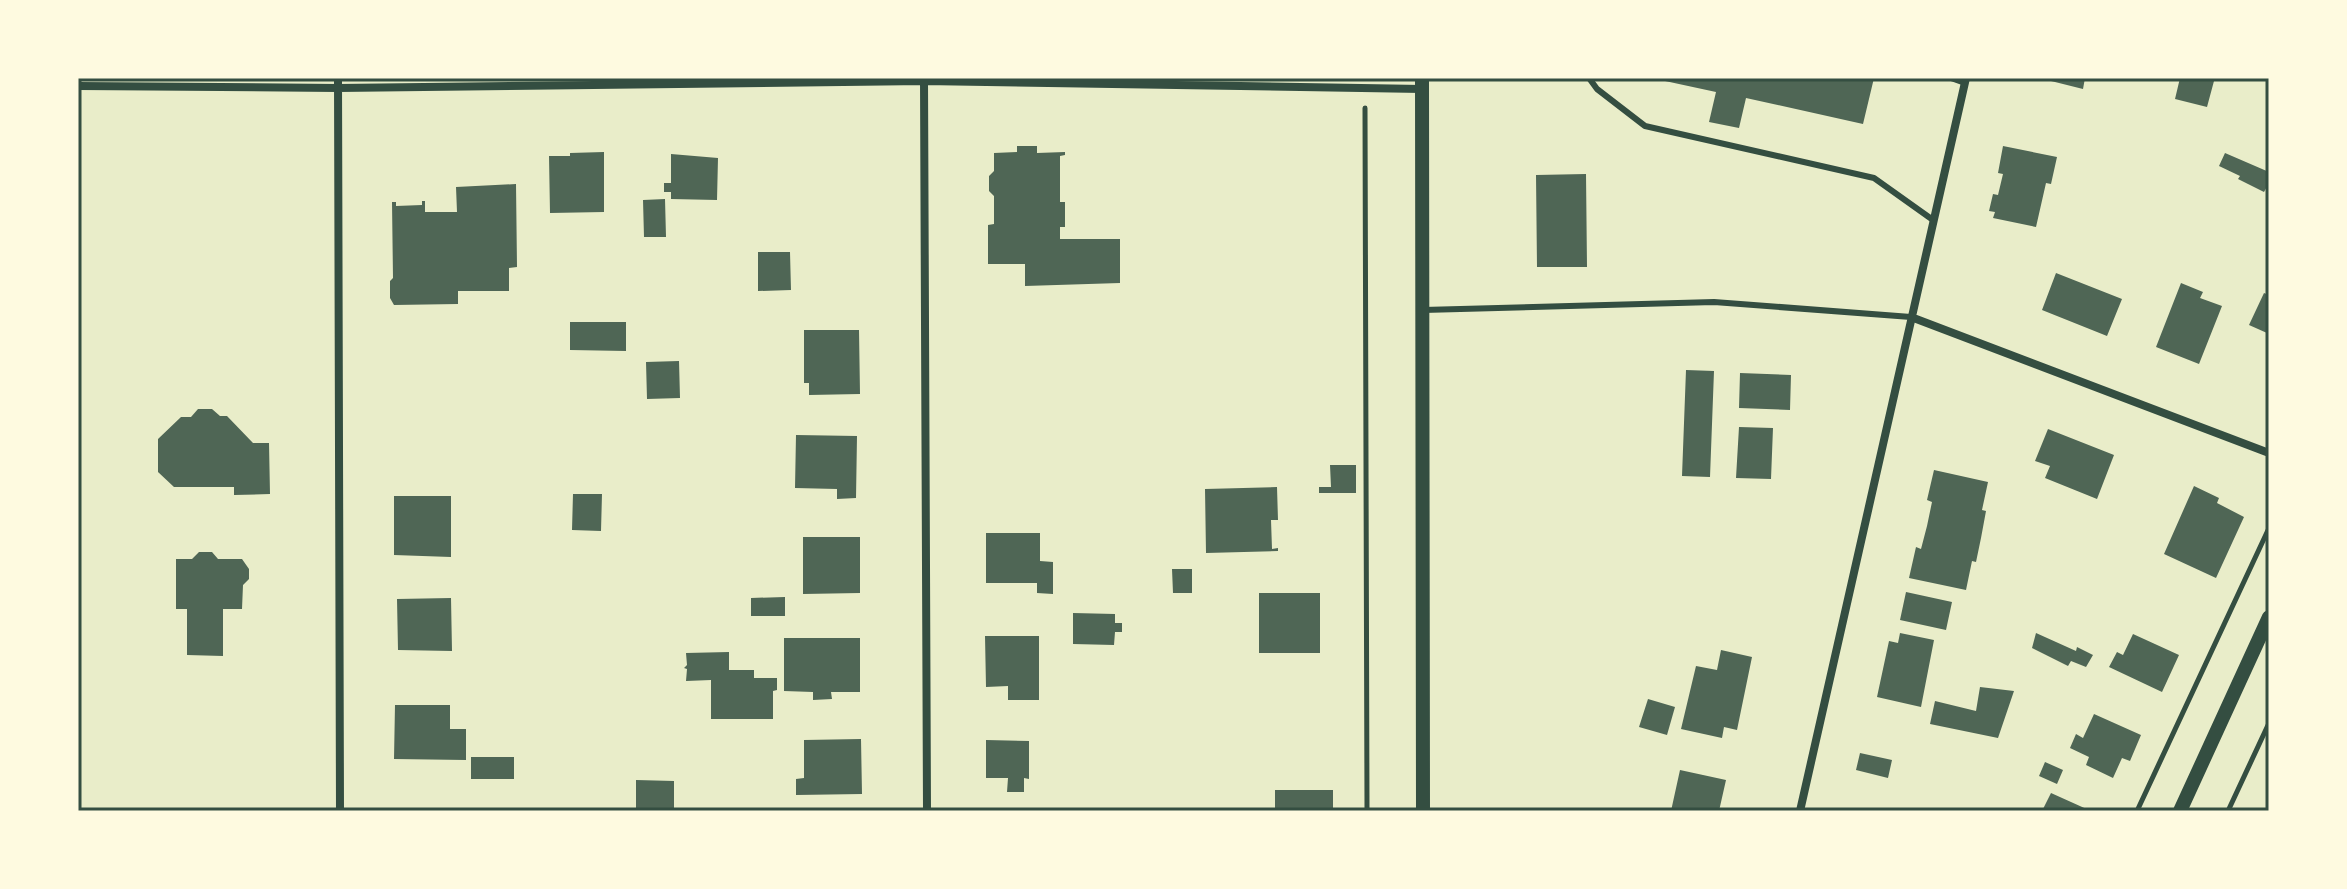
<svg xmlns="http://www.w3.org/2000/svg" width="2347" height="889" font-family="'Nunito Sans',sans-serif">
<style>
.building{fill:#4f6655}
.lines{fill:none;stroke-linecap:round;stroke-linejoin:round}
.path{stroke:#344e41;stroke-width:5}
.service{stroke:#344e41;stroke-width:6}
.minor{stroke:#344e41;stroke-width:8}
.tertiary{stroke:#344e41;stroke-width:14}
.neatline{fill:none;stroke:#344e41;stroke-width:3}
</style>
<rect width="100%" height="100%" fill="#e9edc9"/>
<path class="building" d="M1666 78H1874L1863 124 1746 98 1739 128 1709 122 1716 92 1665 81Z
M2039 78H2085L2083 89Z
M2180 78 2214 81 2207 107 2175 99Z
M1017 146H1037V153L1065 152V155L1060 156V202H1065V227H1060V239H1120V283L1025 286V264H988V225L994 224V196L989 191V176L994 171V153L1017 152Z
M2003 146 2057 157 2051 184 2046 183 2036 227 1993 218 1995 212 1989 211 1993 194 1998 195 2003 174 1998 173Z
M604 152V212L550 213 549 156H570V153Z
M2225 153 2269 172V183L2264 192 2238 179 2240 176 2219 166Z
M671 154 718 158 717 200 671 199V192H664V183H671Z
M1586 174 1587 267H1537L1536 175Z
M516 184 517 267 509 268V291H458V304L394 305 390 298V281L393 278 392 202H396V206L422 205V201H425V212H457L456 187Z
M665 199 666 237H644L643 200Z
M758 252H790L791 290 758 291Z
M2056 273 2122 299 2107 336 2042 310Z
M2181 283 2203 292 2200 298 2222 306 2199 364 2156 347Z
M2264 293 2269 295 2267 333 2249 325Z
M570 322H626V351L570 350Z
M804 330H859L860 394 809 395V383H804Z
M679 361 680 398 647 399 646 362Z
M1686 370 1714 371 1710 477 1682 476Z
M1740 373 1791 375 1790 410 1739 408Z
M198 409H212L220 416H227L253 443H269L270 494 234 495V487H174L158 472V439L181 417H191Z
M1739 427 1773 428 1771 479 1736 478Z
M2048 429 2114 455 2097 499 2045 478 2050 466 2035 461Z
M796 435 857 436 856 498 837 499V489L795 488Z
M1330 465H1356V493H1319V487H1331Z
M1934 470 1988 482 1982 510 1986 511 1981 538 1976 562 1972 561 1966 590 1909 578 1916 547 1921 549 1927 526 1932 502 1927 500Z
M2194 486 2219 498 2217 503 2244 517 2216 578 2164 554Z
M1277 487 1278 520H1271L1272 549 1278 548V551L1206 553 1205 489Z
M573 494H602L601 531 572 530Z
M394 496H451V557L394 555Z
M986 533H1040V561L1053 562V594L1037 593V583H986Z
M803 537H860V593L803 594Z
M199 552H212L218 559H242L249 569V579L243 585 242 609H223V656L187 655V609H176V559H192Z
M1172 569H1192V593H1173Z
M1906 592 1952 602 1946 630 1900 620Z
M1259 593H1320V653H1259Z
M785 597V616H751V598Z
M451 598 452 651 398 650 397 599Z
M1073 613 1115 614V623H1122V632H1115L1114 645 1073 644Z
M1900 633 1934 640 1921 707 1877 697 1889 641 1898 643Z
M2036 633 2076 651 2077 647 2093 655 2086 667 2071 661 2068 666 2032 648Z
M2133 634 2179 655 2162 692 2109 667 2117 652 2123 655Z
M985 636H1039V700H1008V686L986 687Z
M784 638H860V692H831L832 699 813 700V692L784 691Z
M1721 650 1752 657 1737 730 1724 727 1722 738 1681 729 1696 666 1717 670Z
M729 652V670H754V678H777V690L773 691V719H711V680L686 681 687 669 684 668 687 665 686 653Z
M1980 687 2014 691 1998 738 1930 724 1935 701 1976 711Z
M1648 699 1675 707 1667 735 1639 727Z
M395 705H450V729H466V760L394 759Z
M2094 714 2141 735 2130 761 2122 758 2113 778 2086 765 2089 757 2070 748 2076 734 2083 738Z
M861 739 862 794 796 795V779L804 778V740Z
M986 740 1029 741V779L1024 778V792H1007L1008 778H986Z
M1860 753 1892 760 1888 778 1856 770Z
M471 757H514V779H471Z
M2045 762 2063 770 2057 784 2039 776Z
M1680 770 1726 780 1719 811H1671Z
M636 780 674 781V811H636Z
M1275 790H1333V811H1275Z
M2051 793 2091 811H2042Z"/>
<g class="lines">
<path class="path" d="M1365 108 1367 811
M2137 811 2269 528
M2228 811 2269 723"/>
<path class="service" d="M1589 78 1597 89 1645 126 1874 178 1933 220
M1951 78 1965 83
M1423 310 1714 302 1911 317"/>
<path class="minor" d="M338 78 340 811
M924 78 927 811
M78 86 338 88 924 81 1422 89
M1911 317 2269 453
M1800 811 1966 78"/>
<path class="tertiary" d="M1422 78 1423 811
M2180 811 2269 617"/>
</g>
<rect width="2347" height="889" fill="none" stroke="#fefae0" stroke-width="160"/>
<rect x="80" y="80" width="2187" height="729" class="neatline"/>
</svg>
